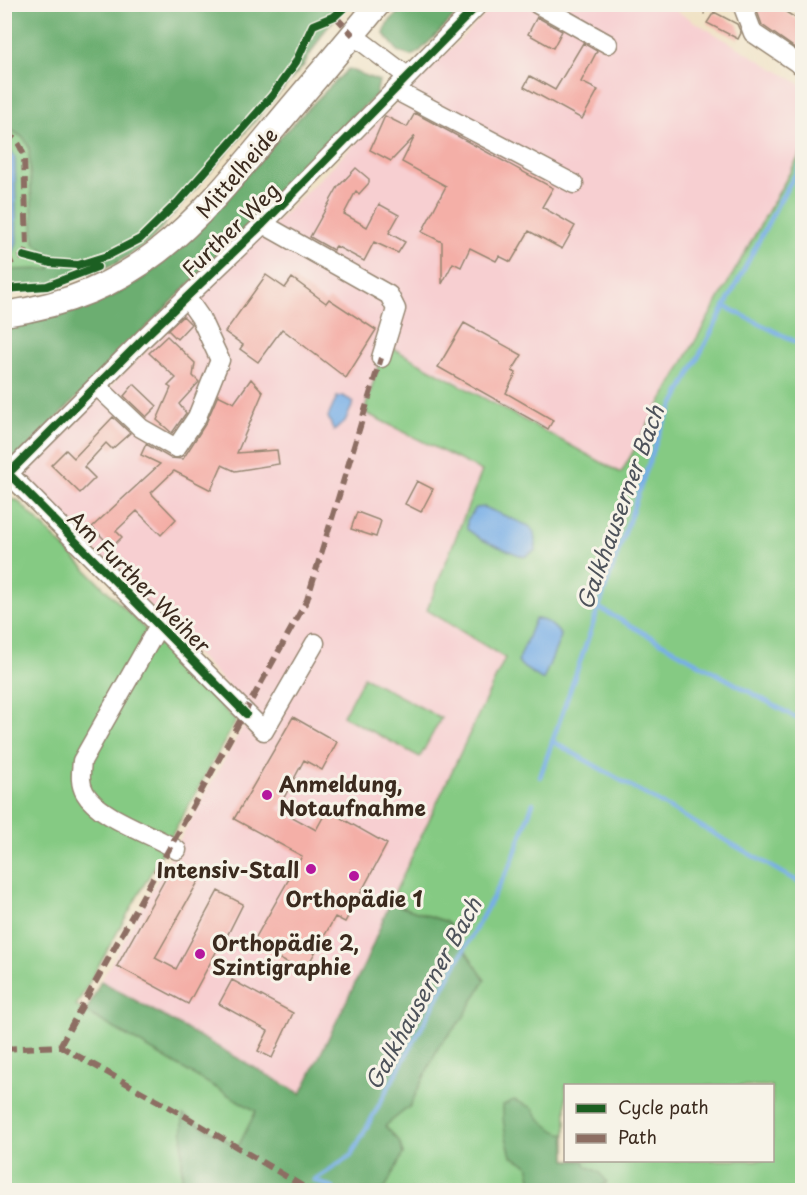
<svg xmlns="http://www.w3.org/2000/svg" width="807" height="1195" font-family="'Playpen Sans',sans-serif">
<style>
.built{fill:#f7cfd1}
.green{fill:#85ca83;stroke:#607a50;stroke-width:1.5;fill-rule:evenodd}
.forest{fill:#6cae71;stroke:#546c48;stroke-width:1.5}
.water{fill:#78afe7;stroke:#5a6c82;stroke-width:1.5}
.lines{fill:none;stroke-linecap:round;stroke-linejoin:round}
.stream{stroke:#78afe7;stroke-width:4.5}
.building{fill:#f4afa7}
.minor-casing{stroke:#968672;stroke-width:21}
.major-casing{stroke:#968672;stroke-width:27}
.path{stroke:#968672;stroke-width:2;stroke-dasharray:1.5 4.5;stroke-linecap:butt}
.minor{stroke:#fff;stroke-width:18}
.major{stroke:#fff;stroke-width:24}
.quiet{stroke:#8d6e63;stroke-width:6;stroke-dasharray:12 6;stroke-linecap:butt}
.cycleway-casing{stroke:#f7f3e8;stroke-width:11}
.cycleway{stroke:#1b5e20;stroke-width:8}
.poi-dot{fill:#b5179e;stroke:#f7f3e8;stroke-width:2}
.labels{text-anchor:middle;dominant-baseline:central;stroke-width:6;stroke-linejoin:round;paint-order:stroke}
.street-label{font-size:21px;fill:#3b2a1e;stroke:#f7f3e8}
.poi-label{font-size:21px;font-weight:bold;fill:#3b2a1e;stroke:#f7f3e8;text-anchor:start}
.water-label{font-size:22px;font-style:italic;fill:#4d525a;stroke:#f7f3e8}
</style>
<rect width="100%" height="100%" fill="#f7f3e8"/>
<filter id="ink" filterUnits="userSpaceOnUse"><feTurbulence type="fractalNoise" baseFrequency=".0167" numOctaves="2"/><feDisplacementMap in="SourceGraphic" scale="12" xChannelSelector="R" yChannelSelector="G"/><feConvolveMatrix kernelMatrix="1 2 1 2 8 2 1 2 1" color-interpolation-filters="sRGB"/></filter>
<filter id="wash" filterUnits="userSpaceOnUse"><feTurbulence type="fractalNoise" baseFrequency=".008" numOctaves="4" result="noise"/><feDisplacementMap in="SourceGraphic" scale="24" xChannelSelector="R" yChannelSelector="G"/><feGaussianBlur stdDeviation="1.35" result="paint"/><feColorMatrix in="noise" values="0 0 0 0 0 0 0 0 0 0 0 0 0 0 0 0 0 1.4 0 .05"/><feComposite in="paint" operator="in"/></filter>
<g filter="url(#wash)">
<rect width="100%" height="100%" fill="#f0e2c5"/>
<path class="built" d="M495 5H666L802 85V151L621 473 385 344 364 412 482 471 427 610 506 658 390 903 366 961 301 1094 101 981 252 710 20 476Z"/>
<path class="green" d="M5 126 24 138 29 148 34 242 50 255V270H5Z
M802 151V1190H384L403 1154 399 1141 385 1126 410 1106 439 1046 463 1018 447 922 390 903 505 658 427 610 482 471 364 412 385 344 621 473ZM566 1086H772V1160H566Z
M4 499 17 500 236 721 76 1006 256 1111 238 1147 183 1115 182 1177 177 1190H5Z
M364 677 441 718 420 757 343 716Z"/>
<path class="forest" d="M5 4H346V5L323 33 303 66 148 243 115 264 82 275 47 286 5 289V270L50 269 49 255 34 242 29 148 24 138 5 126Z
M406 5H466L419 52 411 56 399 52 384 34 387 24Z
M348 69 379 81 376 95 330 139 252 221 5 470V326C51 320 97 308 137 282 175 258 204 219 234 186 271 146 309 107 348 69Z
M390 903 447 922 485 980 463 1018 439 1046 410 1106 385 1126 399 1141 403 1154 384 1190H177L182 1177 183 1115 238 1147 256 1111 86 1012 101 981 301 1094 366 961Z
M514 1100 533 1108C538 1120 553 1132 565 1134L566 1160 584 1161 586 1166 599 1172 607 1182C599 1195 550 1188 533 1187L528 1165 511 1156C506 1138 502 1123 503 1105Z"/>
<path class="water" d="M5 144 15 158 17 242 14 251 5 256Z
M343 396 354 402 345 421 334 431 328 417 337 397Z
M484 507 529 526 534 532 536 550 524 557 482 540 467 529V520L476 508Z
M535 619C545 619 556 627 561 636L543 680 524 668 518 662Z"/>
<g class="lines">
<path class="stream" d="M724 306 802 345
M599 608 802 721
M552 741 802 884
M540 777 660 431 779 202 802 163
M314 1180 351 1156 511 864 533 803
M314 1180 333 1188 332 1190"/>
</g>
<g id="blocks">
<path class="building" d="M761 4H773L802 22V53L762 25 757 11Z
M714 12 737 24 741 33 738 39 707 23Z
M537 17 562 31 553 48 528 34Z
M583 43 597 51 581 82 598 90 582 119 524 87 530 76 555 90Z
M415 113 553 188 542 207 575 226 562 249 529 231 511 262 499 256 496 261 470 248 461 267 453 263 442 284V242L422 232 446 186 402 162 415 136 391 161 370 150 385 116 407 127Z
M356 168 369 179V183L359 194 356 191 344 214 367 227 379 204 399 215 389 233 405 242 398 253 374 242 364 261 336 246 333 250 310 237 338 187Z
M266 275 285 288 292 278 326 303 329 299 376 330 346 378 282 329 258 362 240 349 243 345 225 332Z
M183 316 191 324 177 339 168 330Z
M464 323 522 355 512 371 516 373 506 393 553 420 548 429 438 367Z
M167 336 195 363 193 376 199 382 179 404 186 413 172 433 157 420 171 388 168 386 176 378 149 353Z
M251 379 263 392 237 453 277 450 279 464 235 471 222 465 211 490 174 471 151 493 176 519 161 535 137 511 116 531 122 537 112 547 92 527 160 464 141 455 146 444 170 458 183 459 206 423 218 395 234 403Z
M134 384 157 406 146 417 124 396Z
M113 417 130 433 112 449 106 443 84 467 95 478 80 493 51 465 66 450 74 458Z
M417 481 433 489 421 512 405 504Z
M357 512 381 521 376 537 351 529Z
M293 717 337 742 322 770 304 760 278 809 316 830 327 810 387 844 345 922 335 917 304 972 252 944 302 856 234 819Z
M173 865 199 880 155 958 176 969 218 891 243 904 223 944 221 943 188 1004 117 966Z
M232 980 293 1013 272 1058 258 1051 268 1031 219 1004Z"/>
</g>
</g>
<g filter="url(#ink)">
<use href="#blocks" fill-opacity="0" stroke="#968672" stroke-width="1.5"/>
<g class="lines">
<g class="minor-casing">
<path id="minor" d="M537 4 608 44
M742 4 753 33 802 66
M353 35 407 76
M395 90 574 184
M263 224 389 295 396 309 381 358
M97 386 141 428 176 448 197 417 220 360 200 317 186 297
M9 474 264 731 315 643
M4 478 144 338 263 224 479 4
M158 627 82 761C81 772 79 783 85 793 99 818 153 834 177 850"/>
</g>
<g class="major-casing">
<path id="major" d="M4 314C138 295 194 225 275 127 309 86 344 46 378 4"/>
</g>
<path class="path" d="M688 4 708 16"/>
<use href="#minor" class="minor"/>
<use href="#major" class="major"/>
<path class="quiet" d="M335 16 353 35
M4 133C16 137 20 144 24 156L27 247 24 256 4 265
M60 1046 307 600 381 358
M4 1049 60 1046 183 1115 309 1190"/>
<g class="cycleway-casing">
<path id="cycleway" d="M24 256 50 263 78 265 107 256 140 239 179 201 272 96 296 62 313 25 335 16 348 4
M4 289 47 286 97 267
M9 474 246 714
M4 478 144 338 263 224 479 4"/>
</g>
<use href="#cycleway" class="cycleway"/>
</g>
</g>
<g class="poi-dot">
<circle cx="267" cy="795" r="6"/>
<circle cx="311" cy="869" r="6"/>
<circle cx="354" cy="876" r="6"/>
<circle cx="200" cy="954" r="6"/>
</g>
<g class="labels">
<g class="street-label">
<text transform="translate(236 172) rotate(-49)">Mittelheide</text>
<text transform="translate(230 229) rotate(-44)">Further Weg</text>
<text transform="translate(140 581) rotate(45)">Am Further Weiher</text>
</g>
<g class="poi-label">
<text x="279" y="783">Anmeldung,<tspan x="279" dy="24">Notaufnahme</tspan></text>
<text x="299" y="869" text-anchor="end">Intensiv-Stall</text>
<text x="354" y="898" text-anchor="middle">Orthopädie 1</text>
<text x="212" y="942">Orthopädie 2,<tspan x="212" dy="24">Szintigraphie</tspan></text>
</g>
<g class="water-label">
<text transform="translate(619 507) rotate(-70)">Galkhauserner Bach</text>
<text transform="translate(422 993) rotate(-61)">Galkhauserner Bach</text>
</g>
</g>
<rect width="807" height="1195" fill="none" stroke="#f7f3e8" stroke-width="24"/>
<rect x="564" y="1084" width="210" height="78" fill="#f7f3e8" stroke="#aca397" stroke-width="1.5"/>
<rect x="576" y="1104" width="30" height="9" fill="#1b5e20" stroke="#aca397" stroke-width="1.5"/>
<text x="618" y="1114" font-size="18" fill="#3b2a1e">Cycle path</text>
<rect x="576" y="1134" width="30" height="9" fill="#8d6e63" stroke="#aca397" stroke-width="1.5"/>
<text x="618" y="1144" font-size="18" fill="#3b2a1e">Path</text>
</svg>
